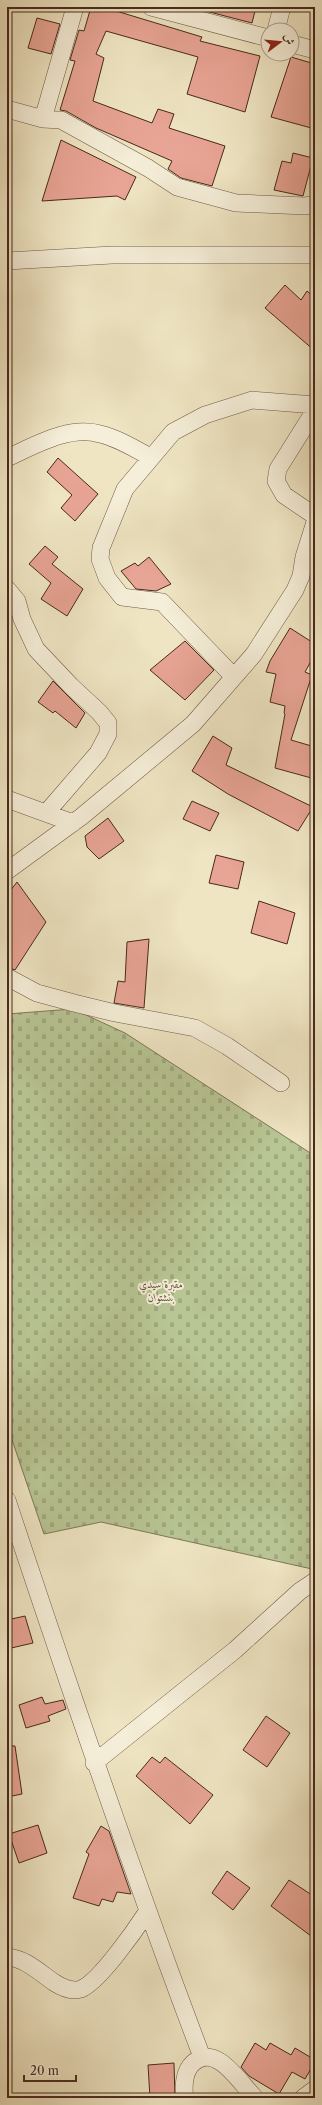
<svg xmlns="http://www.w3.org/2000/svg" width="322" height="2105" font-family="'Libre Caslon Text',Amiri,serif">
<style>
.cemetery{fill:url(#cemetery-stones);stroke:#807758}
.building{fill:#e8a494;stroke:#48291c}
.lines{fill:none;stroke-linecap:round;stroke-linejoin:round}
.minor-casing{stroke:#725846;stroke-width:18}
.minor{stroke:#f5eed8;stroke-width:17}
.labels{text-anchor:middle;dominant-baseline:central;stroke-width:4;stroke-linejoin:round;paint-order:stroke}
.park-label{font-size:11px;font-style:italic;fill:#64503a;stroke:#f5eed8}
</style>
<defs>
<pattern id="cemetery-stones" width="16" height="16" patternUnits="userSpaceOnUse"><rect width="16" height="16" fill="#b8c594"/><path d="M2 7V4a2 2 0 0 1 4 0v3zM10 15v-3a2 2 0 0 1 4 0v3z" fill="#a0a97f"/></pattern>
</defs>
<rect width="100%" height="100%" fill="#efe5c3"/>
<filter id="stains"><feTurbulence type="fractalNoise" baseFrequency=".005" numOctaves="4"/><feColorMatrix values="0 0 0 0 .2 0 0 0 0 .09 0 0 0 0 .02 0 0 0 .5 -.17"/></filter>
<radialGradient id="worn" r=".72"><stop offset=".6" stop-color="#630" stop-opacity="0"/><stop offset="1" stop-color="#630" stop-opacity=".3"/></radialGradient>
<path class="cemetery" d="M73 1009 125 1033 315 1156V1531L312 1569 101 1522 44 1534 7 1425V1014Z"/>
<path class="building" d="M91 7H103L202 37 200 41 260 56 245 112 187 94 198 57 106 31 96 54 104 58 93 101 152 123 158 109 174 114 169 128 225 146 212 186 181 178 168 169 172 161 96 128 66 111 60 110 75 61 70 60 79 30 84 31Z
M203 7H256L252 23 202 10Z
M37 18 60 24 51 54 28 48Z
M291 57 315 64V129L271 117Z
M61 140 136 177 125 200 117 196 42 201Z
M293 153 313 158 303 196 274 190 282 161 291 163Z
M285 285 301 300 307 291 315 298V351L265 308Z
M58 458 98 494 75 521 61 508 72 495 47 472Z
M45 546 58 557 52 564 83 589 67 616 41 599 51 583 29 564Z
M149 557 171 584 156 591 136 589 121 571 135 563 138 566Z
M290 628 315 644V654L305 672 312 675 291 740 315 747V779L275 768 285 714 284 713 285 706 270 702 276 674 266 672 270 661Z
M185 641 214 670 185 700 150 670Z
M53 681 85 713 76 728 55 711 53 713 38 702Z
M213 736 232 748 226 765 313 807 298 831 228 794 192 771Z
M192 801 219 813 210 831 183 819Z
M108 818 124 841 99 859 87 847 85 836Z
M216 855 244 862 238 889 209 883Z
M17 882 46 922 15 970 7 967V895Z
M259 901 295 913 287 944 251 933Z
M149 939 144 1008 114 1003 118 981 125 982 127 942Z
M25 1616 33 1643 7 1649V1620Z
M42 1697 45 1704 63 1700 66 1709 48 1716 50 1721 26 1728 19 1705Z
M266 1716 290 1733 267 1767 243 1750Z
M7 1746H15L22 1794 7 1797Z
M152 1757 160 1763 165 1757 213 1795 190 1824 136 1776Z
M38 1825 47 1853 19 1863 9 1834Z
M101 1826 109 1831 131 1894 117 1892 113 1902 102 1899 99 1906 73 1898 89 1854 86 1852Z
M227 1871 250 1888 233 1910 212 1893Z
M289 1880 315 1897V1939L271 1906Z
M255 2043 266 2050 270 2043 291 2055 295 2048 315 2060V2062L305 2079 292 2072 279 2094 249 2076 241 2067Z
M174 2063 175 2098H150L148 2065Z"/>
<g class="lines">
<g class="minor-casing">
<path id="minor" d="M151 7 268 38
M276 30 282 7
M292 44 315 50
M7 109 43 119 61 120 148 168 177 187 236 203 305 206 315 204
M43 119 75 7
M7 261 112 255H315
M315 410 278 469 276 481 284 495 315 516
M7 458C34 446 69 425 100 434 117 438 134 448 150 457
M7 589 17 601 22 619 36 649 71 686 99 712 108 723V734L98 753 47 812
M234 677 162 602 122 597 107 578 100 559 101 548 125 489 173 432 205 415 252 400 315 405
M7 799 73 823
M7 871 81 817 193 724 254 654 295 590 301 576 304 557 315 522
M7 977 37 993 74 1003 115 1013 195 1028 227 1046 281 1083
M7 1500C69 1687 132 1873 202 2057
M94 1763 235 1650 300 1591 315 1581
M7 1957C25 1958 40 1973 55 1983 63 1988 72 1992 81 1989 99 1982 136 1929 147 1912
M185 2098C183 2087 184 2071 193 2063 216 2042 240 2083 255 2098
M303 2098 315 2089"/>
</g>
<use href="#minor" class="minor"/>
</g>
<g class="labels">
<g class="park-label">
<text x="161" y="1284">مقبرة سيدي<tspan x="161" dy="13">بنشتوان</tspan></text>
</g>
</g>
<rect width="322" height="2105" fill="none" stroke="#efe5c3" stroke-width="24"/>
<rect x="8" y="8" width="306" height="2089" fill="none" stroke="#48291c" stroke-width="2"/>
<rect x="12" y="12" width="298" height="2081" fill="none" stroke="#48291c"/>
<g transform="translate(280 42) rotate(74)"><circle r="19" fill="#f5eed8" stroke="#b09f8d"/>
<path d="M0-3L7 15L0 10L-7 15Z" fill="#8f2418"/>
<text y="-6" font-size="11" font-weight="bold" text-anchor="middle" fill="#48291c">ش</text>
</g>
<path d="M24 2075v6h52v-6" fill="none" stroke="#48291c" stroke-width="2"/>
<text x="30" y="2075" font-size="12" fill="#48291c" stroke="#f5eed8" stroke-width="3" paint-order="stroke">20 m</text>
<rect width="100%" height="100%" filter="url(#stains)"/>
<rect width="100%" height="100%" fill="url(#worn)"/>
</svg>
